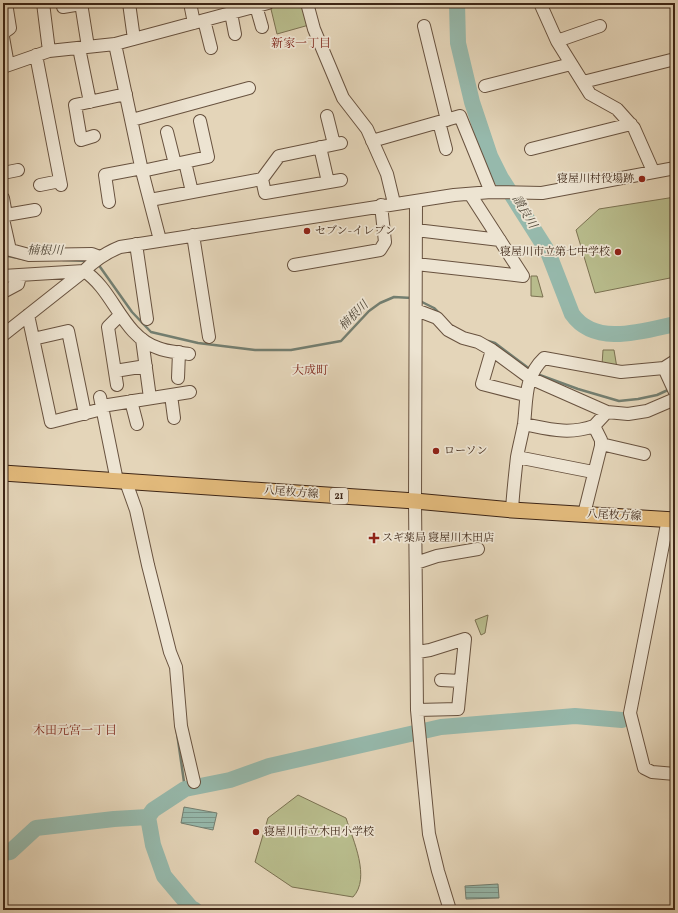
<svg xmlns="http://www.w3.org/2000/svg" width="678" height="913" font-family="Vollkorn,'Noto Serif JP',serif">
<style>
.green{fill:#b8bc8c;stroke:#7b7151}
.water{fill:url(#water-rules);stroke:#737e70}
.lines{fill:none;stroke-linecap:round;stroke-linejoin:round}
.stream{stroke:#737e70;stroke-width:2.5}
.river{stroke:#96b9ac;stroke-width:16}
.minor-casing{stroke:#68523f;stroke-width:14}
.major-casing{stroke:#3e2616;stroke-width:17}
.minor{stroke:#ede4d2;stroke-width:12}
.major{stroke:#e2ba7c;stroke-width:15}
.poi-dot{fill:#8f2418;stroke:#ede4d2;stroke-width:1.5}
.labels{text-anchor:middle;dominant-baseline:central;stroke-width:3.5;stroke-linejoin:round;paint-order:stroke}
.shield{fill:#ede4d2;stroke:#725f4e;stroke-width:1}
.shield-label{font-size:10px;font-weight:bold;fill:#3e2616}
.poi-label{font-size:11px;fill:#3e2616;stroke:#ede4d2;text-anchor:start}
.street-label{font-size:11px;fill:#3e2616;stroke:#ede4d2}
.neighbourhood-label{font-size:12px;fill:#7a1f14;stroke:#ede4d2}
.water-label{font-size:12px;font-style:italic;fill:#544b3c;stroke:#ede4d2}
</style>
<defs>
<pattern id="water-rules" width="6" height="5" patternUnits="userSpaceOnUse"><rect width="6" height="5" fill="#96b9ac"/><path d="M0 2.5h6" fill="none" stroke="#7c968b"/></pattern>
</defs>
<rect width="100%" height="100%" fill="#e4d5b9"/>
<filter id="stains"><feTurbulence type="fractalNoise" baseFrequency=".005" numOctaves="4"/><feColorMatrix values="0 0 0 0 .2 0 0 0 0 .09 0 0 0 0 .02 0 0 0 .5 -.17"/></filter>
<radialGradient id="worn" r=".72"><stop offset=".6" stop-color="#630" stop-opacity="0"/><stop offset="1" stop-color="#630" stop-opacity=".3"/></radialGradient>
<path class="green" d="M278 3H303L309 25 277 34 270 5Z
M675 197V277L595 293 576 230 599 209Z
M531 276H537L543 297 531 296Z
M603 350H614L617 368 602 365Z
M488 615 485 633 481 635 475 620Z
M298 795 346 818C353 840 371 878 353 897L292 887 255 862 268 818Z"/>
<path class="water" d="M184 807 217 813 213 830 181 823Z
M498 884 499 898 466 899 465 886Z"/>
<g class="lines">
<path class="stream" d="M3 255 28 260
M63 260 88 261
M98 264 132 312 151 332 198 343 255 350H291L341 341 369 311 380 303 394 297 412 298
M420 301 434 308 439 313
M488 341 495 343 531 370
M537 374 578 389 619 401 638 399 657 395 670 389
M175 719 185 789"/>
<path class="river" d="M457 3 458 43 472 102 490 156 501 178 548 252 572 314C595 347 643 331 675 324
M148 817 153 845 164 876 191 908 195 910
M3 853 10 852 36 828 114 819 148 817 153 810 185 789 230 780 269 766 441 727 575 716 622 720"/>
<g class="minor-casing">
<path id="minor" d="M43 3 49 51
M81 3 88 47
M129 3 134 39
M190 3 194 23
M307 3 314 29 343 98 367 129 387 174 394 203
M540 3 557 41 590 94 617 109 634 128 653 171
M256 6 262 27
M63 7 81 4
M231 13 235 34
M204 20 211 48
M424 26 447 120
M3 33 10 28 6 3
M3 37 8 65
M557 41 600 26
M115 44 142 171 160 240
M79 48 90 102
M36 55 61 185
M3 67 49 51 115 44 268 3
M583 82 671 60
M485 86 571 64
M327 116 334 144
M132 120 249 88
M439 122 446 149
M167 132 175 164
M94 136 81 140 75 105 126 94
M372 141 460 116 491 192
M320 147 328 182
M531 149 631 124
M185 162 192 192
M142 171 208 157 200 121
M3 173 18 170
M262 179 265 193 341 180
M40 185 60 181
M3 198 6 215
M150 200 262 179 279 156 341 143
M109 202 105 175 142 168
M416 202 415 501 417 710 429 834 438 871 450 910
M416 230 500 240
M193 235 209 337
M136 244 147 319
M3 248 29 255 92 254 100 257
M10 250 3 219 6 215 35 210
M416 264 523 276 470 194
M294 265 380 250 385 242 381 205
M3 276 84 271C114 290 122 336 158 348 167 352 179 352 189 354
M3 292 18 284 20 276
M416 310 437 318 448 330 463 338 478 342 492 350 530 378 607 412 628 414 647 411 675 399
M28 315 51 422 102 409
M3 335 84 271C95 260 105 253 120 247L454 195 491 192 542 193 675 168
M33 339 68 331 85 414
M142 339 150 398
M492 350 482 384 525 395
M664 368 675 361
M115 371 146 366
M178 378 179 352
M117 385 108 327 120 315
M171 395 174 418
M100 397 117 481
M131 401 137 424
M102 406 190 392
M524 424C549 429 568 435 594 426
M601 444 644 454
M517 457 593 472
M126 482 136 510 148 565 170 652 176 667 181 726 194 782
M512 510C513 492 515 475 517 457 519 446 522 435 524 424 527 399 524 377 544 358L621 372 664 368 675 392
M584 514 601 446V440L594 426 607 412
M668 519 630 713 644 768 652 772 675 774
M416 563 437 556 478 549
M441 680 461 681
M417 710 458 709 465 639 430 650 418 652"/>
</g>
<g class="major-casing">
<path id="major" d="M3 473 415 501 512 510 675 520"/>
</g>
<use href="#minor" class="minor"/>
<use href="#major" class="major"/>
</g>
<g class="poi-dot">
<circle cx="642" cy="179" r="4"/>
<circle cx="307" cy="231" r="4"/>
<circle cx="618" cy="252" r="4"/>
<circle cx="436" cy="451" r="4"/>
<path d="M372 532h4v4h4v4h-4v4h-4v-4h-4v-4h4z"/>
<circle cx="256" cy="832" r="4"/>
</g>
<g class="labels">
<rect class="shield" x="330" y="488" width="18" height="16" rx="3"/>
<g class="shield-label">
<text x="339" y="496">21</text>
</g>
<g class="poi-label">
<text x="634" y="179" text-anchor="end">寝屋川村役場跡</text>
<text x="315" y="231">セブン-イレブン</text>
<text x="610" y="252" text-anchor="end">寝屋川市立第七中学校</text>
<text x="444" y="451">ローソン</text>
<text x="382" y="538">スギ薬局 寝屋川木田店</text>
<text x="264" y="832">寝屋川市立木田小学校</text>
</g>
<g class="street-label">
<text transform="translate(291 493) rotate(4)">八尾枚方線</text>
<text transform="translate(614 516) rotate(3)">八尾枚方線</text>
</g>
<g class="neighbourhood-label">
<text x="301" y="44">新家一丁目</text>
<text x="310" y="371">大成町</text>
<text x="75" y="731">木田元宮一丁目</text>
</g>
<g class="water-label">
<text transform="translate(524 212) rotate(59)">讃良川</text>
<text transform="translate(45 251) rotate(1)">楠根川</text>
<text transform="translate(354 316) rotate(-45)">楠根川</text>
</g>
</g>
<rect width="678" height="913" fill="none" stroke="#e4d5b9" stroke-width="16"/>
<rect x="4" y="4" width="670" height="905" fill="none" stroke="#3e2616" stroke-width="2"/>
<rect x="8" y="8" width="662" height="897" fill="none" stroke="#3e2616"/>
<rect width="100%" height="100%" filter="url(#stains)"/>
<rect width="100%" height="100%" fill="url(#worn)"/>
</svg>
